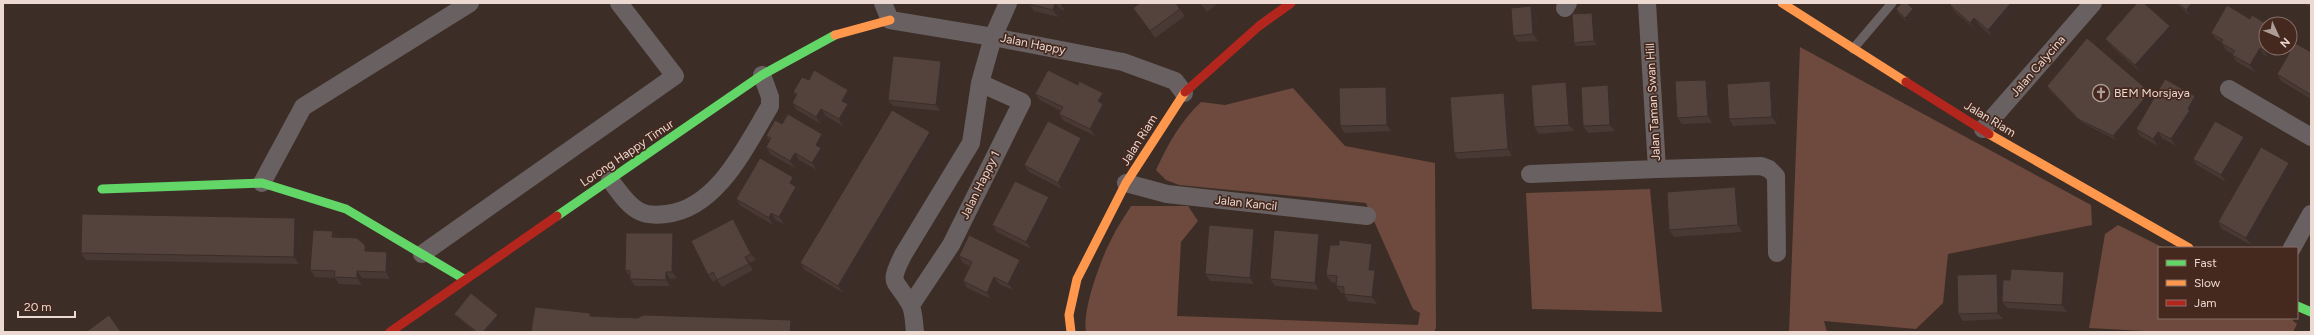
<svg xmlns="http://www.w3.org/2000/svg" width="2314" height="335" font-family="Figtree,sans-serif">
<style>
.green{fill:#6d4a3d}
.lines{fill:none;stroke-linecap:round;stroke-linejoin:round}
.lane{stroke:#696161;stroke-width:9}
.street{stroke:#696161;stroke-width:18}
.fast{stroke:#63d668;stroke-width:9}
.slow{stroke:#ff974d;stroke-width:9}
.jam{stroke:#b3261e;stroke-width:9}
.wall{fill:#483934}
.shaded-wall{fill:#3b2e2a}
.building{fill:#54423c;stroke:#3b2e2a}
.labels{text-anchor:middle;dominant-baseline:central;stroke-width:3.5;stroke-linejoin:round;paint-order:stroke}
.street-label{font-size:12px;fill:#ebd9d2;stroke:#45291f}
.poi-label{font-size:12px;fill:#ebd9d2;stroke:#45291f;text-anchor:start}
</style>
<rect width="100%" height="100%" fill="#3d2d27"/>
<path class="green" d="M1800 47 2091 205 2092 225 1948 254 1943 303 1916 329 1824 321 1827 332H1789Z
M1293 88 1345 146 1435 163 1436 328 1434 332H1086C1082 310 1101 258 1112 238 1117 227 1125 216 1131 206H1188L1198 221 1181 242 1177 316 1418 325 1420 313 1413 309 1366 203 1179 185 1166 180 1156 170C1168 144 1180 122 1201 102L1225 105Z
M1650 189 1662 312 1532 309 1526 193Z
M2118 225 2164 248H2159V318H2290L2297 324 2293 332H2163L2089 328 2105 234Z"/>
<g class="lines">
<path class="lane" d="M1853 49 1892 3"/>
<path class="street" d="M883 3 890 20 993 37 1123 62 1175 81 1184 93
M1647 3 1657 169 1761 166 1769 169 1776 176 1777 253
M1565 8 1568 3
M2229 89 2311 137
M1983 129 2093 3
M1530 174 1657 169
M610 180C618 190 627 205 639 211 646 215 658 215 666 214 717 209 746 146 770 106V97L762 75
M262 183 303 107 470 3
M1126 183 1167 194 1367 216
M2292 248 2311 214
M422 254 675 76 619 3
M911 305 951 245 1022 102 980 83
M915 332C914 324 914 311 910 304 896 278 887 287 903 255L971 143 980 83 993 37 1008 3"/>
<path class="fast" d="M102 189 262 183 346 209 464 279
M557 216 762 75 835 35
M2297 306 2311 312"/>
<path class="slow" d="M1782 3 1906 82
M835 35 890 20
M1989 134 2189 248
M1071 332 1069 315 1077 279 1126 183 1185 92"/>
<path class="jam" d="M1906 82 1989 134
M1185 92 1259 26 1291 3
M390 332 557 216"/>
</g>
<path class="wall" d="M1030 3H1067L1065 11 1060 9 1058 17 1034 11 1029 4Z
M1200 3H1218L1207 12Z
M1952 3H2014L2017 8 1992 37 1979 25 1975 29 1955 12 1950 5Z
M2176 3H2203L2191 17Z
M2304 3H2311V7Z
M1531 6 1536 13 1538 41 1518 42 1513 36Z
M1133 8 1180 9 1185 16 1155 38Z
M1896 9H1913L1916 12 1907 22 1898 13Z
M1595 16 1597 45 1576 46 1574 43Z
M2250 19 2265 23 2266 24 2268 57 2264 55 2255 72 2237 62 2232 55 2233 54 2226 50 2221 42 2216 39 2211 33Z
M2170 26 2174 33 2140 72 2110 45 2105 39Z
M2311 52V99L2281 81 2277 74Z
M945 68 940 111 893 106 888 100Z
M809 80 848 90 853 97 849 105 852 110 843 126 826 116 821 124 797 110 792 103 796 97 793 92Z
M1706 80 1710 86 1712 123 1682 124 1677 118Z
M2047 86 2150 92 2152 96 2116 140 2081 122 2049 90Z
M1571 88 1574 131 1539 134 1534 127Z
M1775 88 1777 124 1733 126 1729 119Z
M1613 92 1615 131 1588 133 1583 126Z
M1391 93V131L1345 133 1340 126Z
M1504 93 1509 100 1512 156 1458 159 1454 153Z
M1035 94 1107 100 1104 106 1108 110 1095 136 1064 121 1059 114 1061 111 1040 100Z
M2200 103 2193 114 2195 117 2176 146 2162 138 2158 146 2140 136 2136 129Z
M782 124 822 134 826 141 822 149 826 154 817 170 799 160 795 168 770 154 766 147 770 141 766 136Z
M930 132 935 139 843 293 805 270 800 263Z
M2248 144 2226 182 2197 165 2193 159Z
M1086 145 1062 189 1029 172 1024 165Z
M2289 163 2294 170 2251 245 2222 229 2218 222Z
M793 177 798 184 796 186 801 193 784 224 776 220 773 225 741 206 736 199Z
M1740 194 1742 232 1674 237 1669 230Z
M1053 204 1031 249 997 232 992 225Z
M733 219 738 226 756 260 750 263 753 270 722 287 717 280 713 282 708 275Z
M300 224 299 264 86 260 81 253Z
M1254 229 1258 235 1254 284 1210 281 1205 274Z
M333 231 337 237 365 245 369 251 387 252 392 259 390 279 362 278V285L339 284 335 278 315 277 310 270Z
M1319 234 1323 240 1319 290 1275 286 1270 279Z
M678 240 677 278 670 279V286H635L630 279V277L625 270Z
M1376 250 1374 270H1375L1380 277 1377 304 1348 301 1344 294V293H1341L1336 286V283L1331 282 1326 275Z
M959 256 1025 267 1013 290 999 284 991 299 967 288 963 281 970 266 963 263Z
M2064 272 2069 278 2067 312 2007 308 2002 302 2003 319 1963 321 1958 314 1997 274 2002 280V300L2010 280Z
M454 314 498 315 500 318 489 332H475L457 317Z"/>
<path class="shaded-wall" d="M1055 3 1060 9 1058 17 1053 10Z
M1061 3H1067L1065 11 1061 4Z
M2011 3H2014L2017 8 1992 37 1988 30Z
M2192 3H2203L2191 17 2186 10Z
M1531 6 1536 13 1538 41 1533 34Z
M1913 9 1916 12 1907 22 1905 18Z
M1592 13 1595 16 1597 45 1594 41Z
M1974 18 1979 25 1975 29 1970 23Z
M2265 23 2266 24V30L2263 26Z
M2170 26 2174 33 2140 72 2135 65Z
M2266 45V48H2273L2268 57 2263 50Z
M2260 48 2264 55 2255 72 2250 65Z
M941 61 945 68 940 111 936 105Z
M1706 80 1710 86 1712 123 1708 116Z
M1770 81 1775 88 1777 124 1772 117Z
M1566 82 1571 88 1574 131 1569 125Z
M1608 85 1613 92 1615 131 1610 125Z
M1386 87 1391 93V131L1387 125Z
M848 90 853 97 849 105 852 110 843 126 839 119 842 101Z
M2150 92 2152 96 2116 140 2113 136Z
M1103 93 1107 100 1104 106 1108 110 1095 136 1090 129 1098 101Z
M1504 93 1509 100 1512 156 1508 149Z
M2195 96 2200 103 2193 114 2195 117 2176 146 2171 139Z
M821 109 826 116 821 124 816 117Z
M930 132 935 139 843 293 838 286Z
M2158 132 2162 138 2158 146 2153 139Z
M822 134 826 141 822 149 826 154 817 170 812 163 816 145Z
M2244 137 2248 144 2226 182 2221 175Z
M1081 138 1086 145 1062 189 1058 183Z
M795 153 799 160 795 168 790 161Z
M2289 163 2294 170 2251 245 2246 238Z
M793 177 798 184 794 189 790 183Z
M796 187 801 193 784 224 779 217Z
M1735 187 1740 194 1742 232 1738 225Z
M1049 197 1053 204 1031 249 1026 242Z
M771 213 776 220 773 225 769 218Z
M295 218 300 224 299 264 294 257Z
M733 219 738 226 756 260 751 254Z
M1254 229 1258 235 1254 284 1250 278Z
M333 231 337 238 332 237Z
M673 233 678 240 677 278 672 272Z
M1319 234 1323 240 1319 290 1315 283Z
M1372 244 1376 250 1373 276 1369 270Z
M365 245 370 252 365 251Z
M387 252 392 259 390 279 386 272Z
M745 257 750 263 753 270 749 264Z
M1020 260 1025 267 1013 290 1008 284Z
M1375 270 1380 277 1377 304 1372 297Z
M357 271 362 278V285L357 278Z
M666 272 670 279V286L666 280Z
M2064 272 2069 278 2067 312 2062 305Z
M1997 274 2002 280 2003 319 1998 313Z
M994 277 999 284 991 299 987 293Z
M498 315 500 318 489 332H483Z
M791 320 799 331V332H790Z"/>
<path class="building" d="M1030 3H1055L1053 10 1029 4Z
M1140 3H1176L1180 9 1150 31 1133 8Z
M1902 3H1907L1913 9 1905 18 1896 9Z
M1952 3H2011L1988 30 1974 18 1970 23 1950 5Z
M2137 3H2144L2170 26 2135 65 2105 39Z
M2178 3H2192L2186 10Z
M2227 5 2250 19 2252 15 2265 23 2263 26 2266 28V45L2263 50 2260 48 2250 65 2232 55 2235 51 2221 43 2223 40 2211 33Z
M1531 6 1533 34 1513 36 1511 8Z
M1592 13 1594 41 1574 43 1572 14Z
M2087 38 2150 92 2113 136 2078 119 2047 86Z
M2295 43 2311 52V95L2277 74Z
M893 56 941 61 936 105 888 100Z
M814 70 848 90 842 101 848 104 839 119 821 109 816 117 792 103 797 94 793 92 802 77 809 80Z
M1048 70 1078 85 1079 81 1103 93 1098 101 1103 104 1090 129 1059 114 1063 107 1035 94Z
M2165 79 2195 96 2188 109 2190 110 2171 139 2158 132 2153 139 2136 129Z
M1706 80 1708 116 1677 118 1675 81Z
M1770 81 1772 117 1729 119 1727 84Z
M1566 82 1569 125 1534 127 1531 85Z
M1608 85 1610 125 1583 126 1581 87Z
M1386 87 1387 125 1340 126 1339 88Z
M1504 93 1508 149 1454 153 1450 97Z
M892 110 930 132 838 286 800 263Z
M788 114 822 134 816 145 821 148 812 163 795 153 790 161 766 147 771 138 766 136 775 120 782 124Z
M1048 121 1081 138 1058 183 1024 165Z
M2215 121 2244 137 2221 175 2193 159Z
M2261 147 2289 163 2246 238 2218 222Z
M760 158 793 177 790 183 796 187 779 217 771 213 769 218 736 199Z
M1015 181 1049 197 1026 242 992 225Z
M1735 187 1738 225 1669 230 1667 192Z
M82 214 295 218 294 257 81 253Z
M733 219 751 254 745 257 749 264 717 280 713 272 708 275 691 241Z
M1209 225 1254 229 1250 278 1205 274Z
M313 230 333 231 332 237 357 238 365 245V251L387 252 386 272 357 271V278L334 277 335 271 310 270Z
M1274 230 1319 234 1315 283 1270 279Z
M626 233H673L672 272H666V280L630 279V271L625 270Z
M969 235 1020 260 1008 284 994 277 987 293 963 281 972 262 959 256Z
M1339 240 1372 244 1369 270H1375L1372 297 1344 294V287L1336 286 1337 276 1326 275 1330 245H1339Z
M2011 269 2064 272 2062 305 2002 302 2003 280H2010Z
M1997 274 1998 313 1958 314 1957 275Z
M471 293 498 315 483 332H477L454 314Z
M535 307 590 313V316L637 318 644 315 791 320 790 332H531Z
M109 315 121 332H86Z"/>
<defs>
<g id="church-ring" transform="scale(0.9)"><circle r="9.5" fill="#45291f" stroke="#ae9d96" stroke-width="1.5"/><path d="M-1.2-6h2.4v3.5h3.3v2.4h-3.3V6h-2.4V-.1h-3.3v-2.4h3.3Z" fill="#ae9d96"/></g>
</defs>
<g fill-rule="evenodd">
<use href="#church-ring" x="2101" y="93"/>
</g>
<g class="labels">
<g class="street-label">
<text transform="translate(1033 44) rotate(11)">Jalan Happy</text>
<text transform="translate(2038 66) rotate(-49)">Jalan Calycina</text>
<text transform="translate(1653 102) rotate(-93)">Jalan Taman Swan Hill</text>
<text transform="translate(1990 119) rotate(31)">Jalan Riam</text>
<text transform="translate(1139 140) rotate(-58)">Jalan Riam</text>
<text transform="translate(627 153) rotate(-34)">Lorong Happy Timur</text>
<text transform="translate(980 185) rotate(-64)">Jalan Happy 1</text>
<text transform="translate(1246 203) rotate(6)">Jalan Kancil</text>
</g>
<g class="poi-label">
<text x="2114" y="93">BEM Morsjaya</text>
</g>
</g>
<rect width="2314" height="335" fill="none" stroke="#ebd9d2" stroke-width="8"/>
<rect x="2158" y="247" width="140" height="72" fill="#45291f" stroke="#876f67"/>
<rect x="2166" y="260" width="20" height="6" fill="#63d668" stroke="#876f67"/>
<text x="2194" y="267" font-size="12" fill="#ebd9d2">Fast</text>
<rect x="2166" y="280" width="20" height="6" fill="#ff974d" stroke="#876f67"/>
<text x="2194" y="287" font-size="12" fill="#ebd9d2">Slow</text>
<rect x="2166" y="300" width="20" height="6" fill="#b3261e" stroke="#876f67"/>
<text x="2194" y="307" font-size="12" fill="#ebd9d2">Jam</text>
<g transform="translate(2278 36) rotate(134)"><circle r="19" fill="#45291f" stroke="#876f67"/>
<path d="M0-3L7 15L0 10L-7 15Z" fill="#ae9d96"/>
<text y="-6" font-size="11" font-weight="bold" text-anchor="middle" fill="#ebd9d2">N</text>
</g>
<path d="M18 311v6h57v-6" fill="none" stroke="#ebd9d2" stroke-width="2"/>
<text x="24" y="311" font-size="12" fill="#ebd9d2" stroke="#45291f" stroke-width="3" paint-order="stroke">20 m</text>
</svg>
